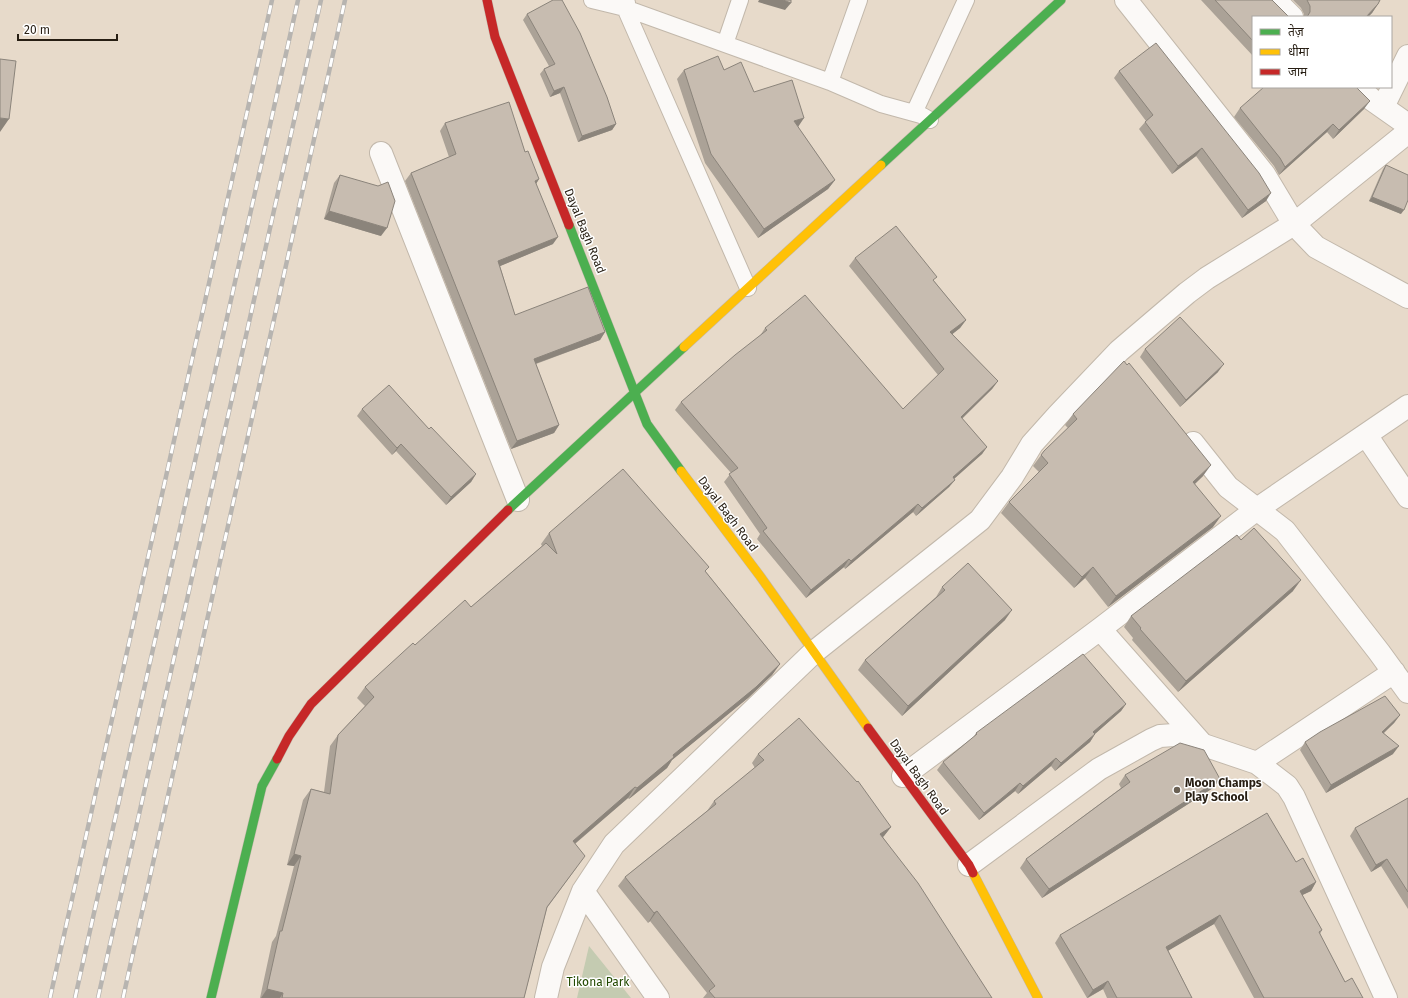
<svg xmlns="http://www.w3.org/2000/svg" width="1408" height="998" font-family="'Fira Sans','Noto Sans Devanagari',sans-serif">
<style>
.green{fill:#c4cbb1}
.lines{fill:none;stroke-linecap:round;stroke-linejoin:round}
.lane-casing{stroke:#c2b8ab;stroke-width:18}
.street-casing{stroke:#c2b8ab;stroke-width:24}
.fast-casing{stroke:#c2b8ab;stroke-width:10}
.slow-casing{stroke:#c2b8ab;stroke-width:10}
.jam-casing{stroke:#c2b8ab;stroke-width:10}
.lane{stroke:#fbf9f7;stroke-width:16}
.street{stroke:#fbf9f7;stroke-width:22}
.fast{stroke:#4caf50;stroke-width:9}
.slow{stroke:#ffc107;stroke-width:9}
.jam{stroke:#c62828;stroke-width:9}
.rail-casing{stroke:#b7b4b0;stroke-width:4.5}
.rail{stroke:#fff;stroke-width:3;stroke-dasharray:9;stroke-linecap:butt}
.wall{fill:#aba297}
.shaded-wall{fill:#8b847b}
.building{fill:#c7bcb0;stroke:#8b847b}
.poi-dot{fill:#6a6053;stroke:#fff;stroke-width:1.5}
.labels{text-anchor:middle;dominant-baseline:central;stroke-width:3;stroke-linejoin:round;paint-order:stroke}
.street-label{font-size:12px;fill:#271e13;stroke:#fff}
.poi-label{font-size:12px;font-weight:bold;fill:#271e13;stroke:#fff;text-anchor:start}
.park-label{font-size:12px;fill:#234a02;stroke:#fff}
</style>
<rect width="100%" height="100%" fill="#e7daca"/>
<path class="green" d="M589 946 631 998H577Z"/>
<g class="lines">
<g class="lane-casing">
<path id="lane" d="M592 0 625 8 725 44 830 82 881 104 921 115 930 120
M627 3 625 8 748 288
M725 44 740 0
M830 82 859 0
M914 113 966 0"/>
</g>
<g class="street-casing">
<path id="street" d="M1126 0 1264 174 1294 224 1316 247 1408 297
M1275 0 1292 17
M1359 87 1371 99 1408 125
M1383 107 1408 56
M381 153 518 500
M1366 435 1408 497
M1193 443 1228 487 1285 531 1379 652 1408 692
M1100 629 1201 743
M1257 763 1394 672
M903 776 1100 629 1257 509 1408 406
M969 865 1099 769 1151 740 1160 736 1174 735 1257 763 1287 786 1294 797 1386 998
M583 891 658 998
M546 998 553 967 583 891 614 844 814 652 980 520 1012 477 1032 444 1058 415 1119 351 1187 293 1207 278 1294 224 1408 132"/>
</g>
<g class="fast-casing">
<path id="fast" d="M881 165 1061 0
M569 225 647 424 681 471
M508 510 684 347
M211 998 262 786 277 759"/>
</g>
<g class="slow-casing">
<path id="slow" d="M684 347 881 165
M681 471 760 576 868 728
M973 873 1038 998"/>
</g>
<g class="jam-casing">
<path id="jam" d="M487 0 495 37 569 225
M868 728 969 865 973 873
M277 759 289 736 311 704 508 510"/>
</g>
<use href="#lane" class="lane"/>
<use href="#street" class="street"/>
<use href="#fast" class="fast"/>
<use href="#slow" class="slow"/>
<use href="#jam" class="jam"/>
<g class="rail-casing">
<path id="rail" d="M50 998 272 0
M75 998 298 0
M98 998 321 0
M123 998 345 0"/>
</g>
<use href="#rail" class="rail"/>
</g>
<path class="wall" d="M1201 0H1272L1253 17V56Z
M1293 0H1380L1378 4 1372 13 1368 17H1304V14L1301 8Z
M527 14 616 124 612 130 578 142 560 93 550 97 540 74 544 69 549 66 523 20Z
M684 70H724L754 92 798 127 835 180 828 189 758 238 705 163 677 79Z
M1119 71 1266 201 1242 218 1196 156 1172 174 1139 129 1146 121 1114 78Z
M1240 108 1364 109 1333 139 1327 132 1279 175 1274 166 1234 117Z
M445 123 525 152 539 179 536 184 553 244 500 266 515 315 605 332 600 340 536 364 559 425 554 433 511 449 405 181 411 173 449 157 440 131Z
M1386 165 1401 214 1369 201 1383 169Z
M340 175 381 236 324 219 334 183Z
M855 258 934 281 966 320 960 328 952 334 998 381 992 389 962 419 987 447 982 454 954 479 955 480 949 487 916 516 913 512 845 569 844 567 806 598 757 539 760 534 724 482 731 473 675 410 681 402 760 336 765 328 903 409 938 375 849 266Z
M1145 349 1218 372 1180 407 1140 357Z
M362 409 429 429 476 474 471 482 446 505 396 451 392 455 357 416Z
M1073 414 1203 476 1195 484 1213 527 1108 607 1085 578 1074 588 1001 513 1009 502 1039 472 1033 466 1044 451 1068 428 1065 425Z
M549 533 706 572 780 664 772 675 748 698 672 760 667 768 629 799 628 798 575 844 577 867 547 908 524 998H260L272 942 276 936 294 866 287 865 303 800 311 789 324 792 330 746 338 735 365 706 357 698 365 687 415 645 471 607 542 546 541 544Z
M1241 540 1293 591 1178 692 1132 640 1133 638 1124 627 1131 616Z
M942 587 1005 620 902 716 858 670 865 660 936 597Z
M1126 704 1121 711 1095 734 1090 742 1055 771 1051 766 1018 794 1015 791 979 820 937 770 943 762 973 738 976 733Z
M1400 715 1394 723 1384 733 1393 754 1326 793 1300 750 1305 742Z
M758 754 891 827 883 837 992 998H703L707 993 650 921 648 923 618 886 625 877 707 811 714 801 755 768 752 763Z
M1125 775 1220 779 1213 788 1042 898 1020 868 1026 859 1121 788 1119 784Z
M1408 798V909L1381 866 1371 872 1350 836 1355 828Z
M1296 862 1316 882 1311 891 1302 895 1322 930 1320 934 1345 982 1363 998H1254L1214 924 1168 950 1192 998H1107L1103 989 1088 998H1087L1055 943 1060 935Z"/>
<path class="shaded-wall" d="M759 0H783L791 3 785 10 758 2Z
M1378 4 1372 13 1368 17H1366Z
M564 87 560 93 550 97 554 91Z
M1370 101 1364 109 1333 139 1339 130Z
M0 118 9 119 0 132Z
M804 118 798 127 794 121Z
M616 124 612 130 578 142 582 136Z
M1333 124 1327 132 1279 175 1285 167Z
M1202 148 1196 156 1172 174 1178 166Z
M539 179 534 187 535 181Z
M835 180 828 189 758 238 764 229Z
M1271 193 1266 201 1242 218 1248 210Z
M1372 197 1404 210 1401 214 1369 201Z
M329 211 387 228 381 236 324 219Z
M558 237 553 244 493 269 498 261Z
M966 320 960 328 945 340 950 332Z
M605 332 600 340 529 366 534 359Z
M1224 364 1218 372 1180 407 1186 400Z
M998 381 992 389 955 425 961 417Z
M559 425 554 433 511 449 517 441Z
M401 444 396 451 392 455 397 448Z
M987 447 982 454 947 485 953 477Z
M1211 465 1203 476 1185 493 1193 482Z
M476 474 471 482 446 505 451 497Z
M955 480 949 487 916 516 922 508Z
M918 504 913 512 845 569 851 561Z
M1221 516 1213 527 1108 607 1116 596Z
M849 559 844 567 806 598 811 590Z
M1093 567 1085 578 1074 588 1082 577Z
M1301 580 1293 591 1178 692 1186 681Z
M1012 610 1005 620 902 716 908 706Z
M780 664 772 675 748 698 672 760 667 768 629 799 637 788 673 755Z
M1126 704 1121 711 1088 740 1093 732Z
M1400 715 1394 723 1377 739 1382 732Z
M1095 734 1090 742 1055 771 1061 763Z
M1399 746 1393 754 1326 793 1331 785Z
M1056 758 1051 766 1018 794 1023 786Z
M1220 779 1213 788 1042 898 1049 889Z
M1020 783 1015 791 979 820 984 813Z
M635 787 628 798 565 852 573 841Z
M891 827 884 836 874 844 880 834Z
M294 854 301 856 294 866 287 865Z
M1387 859 1381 866 1371 872 1376 865Z
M1316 882 1311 891 1294 899 1300 891Z
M657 911 650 921 648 923 654 913Z
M1220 915 1214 924 1161 955 1166 947Z
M1108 981 1103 989 1087 998 1093 990Z
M267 989 283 993 280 998H261Z"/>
<path class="building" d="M553 0H562L580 33 607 97 616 124 582 136 564 87 554 91 544 69 555 64 527 14Z
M783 0H791V3Z
M1215 0H1272L1289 17H1253V41Z
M1307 0H1380L1378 4 1366 17H1307L1310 12V6Z
M1156 43 1259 173 1271 193 1248 210 1202 148 1178 166 1145 122 1153 115 1119 71Z
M718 56 724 70 741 62 754 92 792 80 804 118 794 121 835 180 764 229 711 154 684 70Z
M0 59 16 61 9 119 0 118Z
M1264 87H1356L1370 101 1339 130 1333 124 1285 167 1280 158 1240 108Z
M509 102 525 152 528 151 539 179 535 181 558 237 498 261 515 315 588 287 605 332 534 359 559 425 517 441 411 173 456 154 445 123Z
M1386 165 1408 175V200L1404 210 1372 197Z
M340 175 378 186 388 182 395 201 387 228 329 211Z
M896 226 937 277 933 280 966 320 950 332 998 381 961 417 987 447 953 477 955 480 922 508 918 504 851 561 849 559 811 590 763 531 767 528 729 474 738 468 681 402 735 355 767 330 765 328 805 295 903 409 944 369 855 258Z
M1180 317 1224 364 1186 400 1145 349Z
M1124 361 1127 365 1129 363 1211 465 1193 482 1221 516 1116 596 1093 567 1082 577 1009 502 1048 463 1041 455 1044 451 1077 419 1073 414Z
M389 385 429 429 431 427 476 474 451 497 401 444 397 448 362 409Z
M623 469 709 567 705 571 780 664 756 687 673 755 674 757 637 788 635 787 573 841 585 856 547 907 524 998H282L283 993 267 989 280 931H282L301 856 294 854 311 789 330 794 338 735 374 697 365 687 413 643 415 645 465 600 471 607 546 543 557 554 549 533Z
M1254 528 1301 580 1186 681 1140 629 1141 628 1131 616 1237 535 1241 540Z
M968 563 1012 610 908 706 865 660 945 590 942 587Z
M1083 654 1126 704 1093 732 1095 734 1061 763 1056 758 1023 786 1020 783 984 813 943 762 977 734 976 733Z
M1385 696 1400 715 1382 732 1399 746 1331 785 1305 742 1320 732Z
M799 718 857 782 858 781 891 827 880 834 918 883 992 998H715L709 991 715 986 657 911 654 913 625 877 716 804 714 801 764 760 758 754Z
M1180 743 1204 750 1220 779 1049 889 1026 859 1130 782 1125 775Z
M1408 798V892L1387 859 1376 865 1355 828Z
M1267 813 1296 862 1303 858 1316 882 1300 891 1322 930 1319 932 1345 982 1352 978 1363 998H1264L1220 915 1166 947 1192 998H1117L1108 981 1093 990 1060 935Z"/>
<circle class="poi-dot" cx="1177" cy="790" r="4"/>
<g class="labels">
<g class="street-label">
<text transform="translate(585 231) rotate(68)">Dayal Bagh Road</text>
<text transform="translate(728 514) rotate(53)">Dayal Bagh Road</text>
<text transform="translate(919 777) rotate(54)">Dayal Bagh Road</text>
</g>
<g class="poi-label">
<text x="1185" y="783">Moon Champs<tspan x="1185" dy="14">Play School</tspan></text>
</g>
<g class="park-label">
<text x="598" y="982">Tikona Park</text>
</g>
</g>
<rect x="1252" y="16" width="140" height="72" fill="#ffffff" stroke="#a9a5a1"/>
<rect x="1260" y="29" width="20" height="6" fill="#4caf50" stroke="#a9a5a1"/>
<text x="1288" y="36" font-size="12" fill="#271e13">तेज़</text>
<rect x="1260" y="49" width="20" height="6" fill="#ffc107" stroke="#a9a5a1"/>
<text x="1288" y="56" font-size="12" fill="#271e13">धीमा</text>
<rect x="1260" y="69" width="20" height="6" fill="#c62828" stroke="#a9a5a1"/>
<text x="1288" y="76" font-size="12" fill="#271e13">जाम</text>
<path d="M18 34v6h99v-6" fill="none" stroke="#271e13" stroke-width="2"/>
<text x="24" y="34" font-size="12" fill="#271e13" stroke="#ffffff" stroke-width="3" paint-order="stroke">20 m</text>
</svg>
